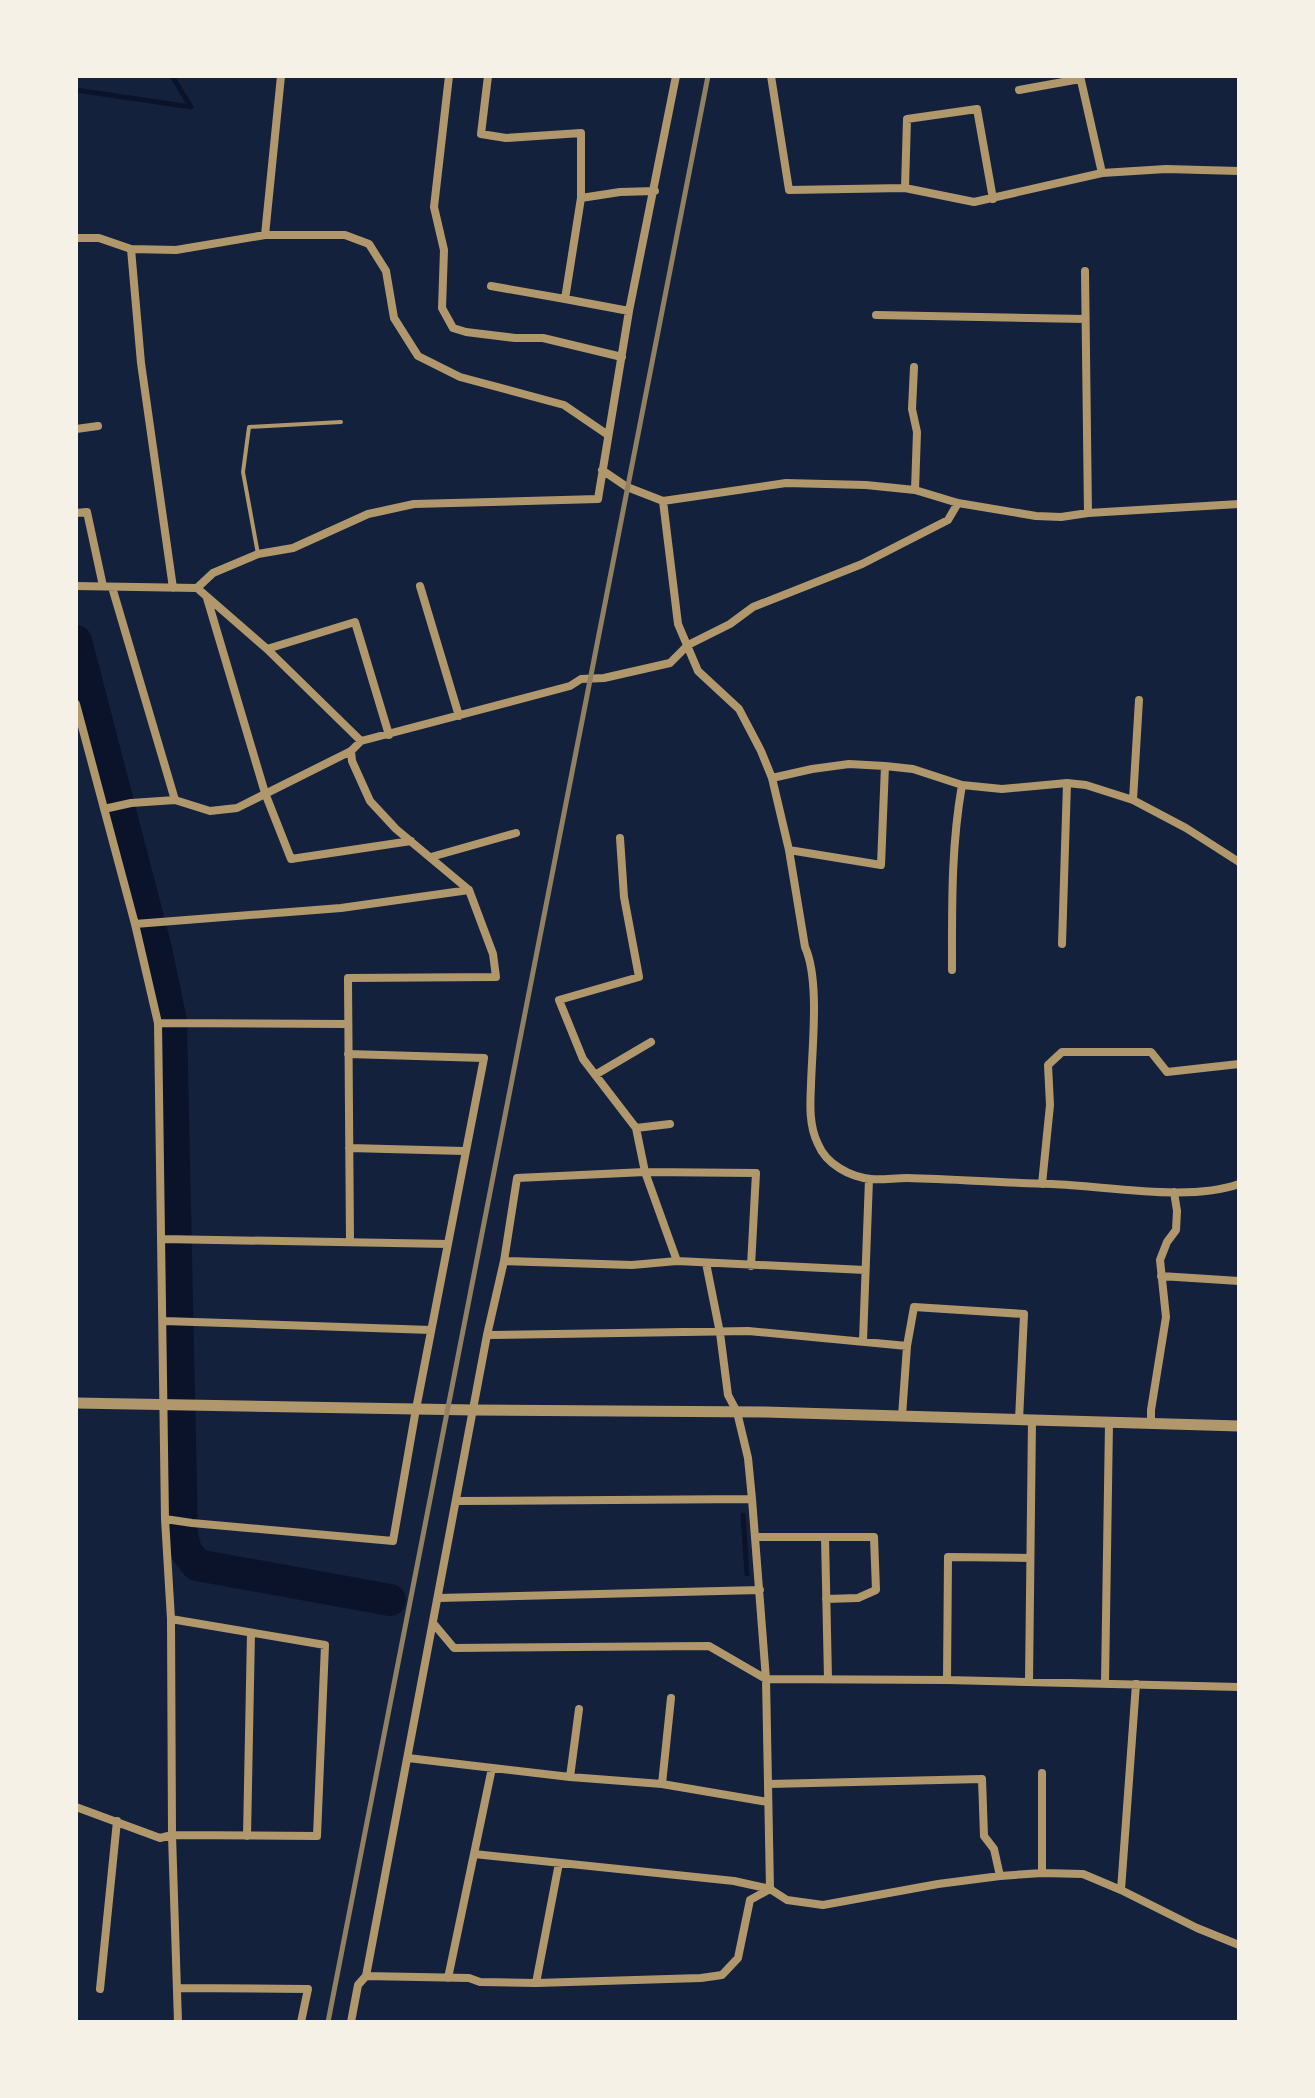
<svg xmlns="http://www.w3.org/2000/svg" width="1315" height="2098" font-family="'Titillium Web',sans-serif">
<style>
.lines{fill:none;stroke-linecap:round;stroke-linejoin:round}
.stream{stroke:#0b132b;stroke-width:5}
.river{stroke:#0b132b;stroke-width:32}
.service{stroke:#b1986c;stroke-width:4}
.minor{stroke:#b1986c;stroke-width:8}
.tertiary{stroke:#b1986c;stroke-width:11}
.rail{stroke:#918062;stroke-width:5}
</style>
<rect width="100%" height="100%" fill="#14213d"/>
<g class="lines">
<path class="stream" d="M76 90 191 107 172 76
M743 1515 747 1574"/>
<path class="river" d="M76 641 156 949 171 1021 182 1535 186 1551 197 1565 390 1600"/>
<path class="service" d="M258 554 243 472 249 427 341 422"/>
<path class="minor" d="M449 76 434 207 444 250 442 308 453 328 466 332 515 338H543L622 357
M488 76 481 134 506 138 581 133V198L565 299 629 311
M771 76 789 190 905 188 974 202 1102 173 1166 169 1239 171
M1080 76 1102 173
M1019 90 1080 79
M905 188 907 119 977 109 993 199
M581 198 620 192 655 191
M265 235 281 76
M76 238H99L131 249 176 250 265 235H345L369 244 386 271 394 318 418 356 460 377 564 405 608 435
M131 249 141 363 173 588
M1085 271 1088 513
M491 286 565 299
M876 315 1085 319
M914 367 912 409 917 432 915 490
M76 429 98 426
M602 470 627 487 663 501 786 483 866 485 915 490 958 503 1036 516 1061 517 1088 513 1239 504
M663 501 678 624 698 671 739 709 761 751 772 778 789 850 805 947C820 980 812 1047 811 1085 810 1105 809 1126 818 1144 826 1164 850 1177 871 1179 882 1180 895 1178 907 1178 955 1179 1004 1183 1052 1184 1107 1186 1189 1202 1239 1184
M76 513 87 512 103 586
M76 586 197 588 267 649 361 741
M420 586 459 716
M112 587 175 800
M197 588 213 573 258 554 293 548 368 514 382 511 414 504 598 499 629 311 676 76
M207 598 265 793 291 859 411 841
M267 649 355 622 389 735
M76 704 135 924 158 1023 165 1519 171 1619 172 1835 178 2022
M772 778 812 769 849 764 885 766 913 769 962 785 1002 789 1067 783 1086 785 1133 800 1186 828 1239 862
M1133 800 1139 700
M104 809 131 803 175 800 210 811 237 808 351 751 361 741 570 686 581 679 604 678 670 663 688 645 730 624 753 607 862 564 948 520 958 503
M620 838 624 897 639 977 559 1000 583 1059 636 1128 645 1172 677 1261
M789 850 881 865 885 766
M431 857 516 833
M135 924 341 908 469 890
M1062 944 1067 783
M952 970C952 907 951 847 962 785
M158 1023 348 1024
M595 1075 651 1042
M636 1128 670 1124
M349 1148 464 1151
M1042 1184 1050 1105 1048 1065 1062 1052H1151L1167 1072 1239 1064
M162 1239 448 1244
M350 1242 348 978 496 977 493 954 469 890 396 829 370 801 352 761 351 751
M504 1261 632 1265 677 1261 865 1270
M706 1263 720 1333 728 1395 737 1412 748 1458 752 1499 766 1679 770 1889
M1161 1276 1239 1281
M164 1321 431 1330
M487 1335 748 1331 907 1346
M863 1341 869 1179
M902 1416 907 1346 914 1307 1024 1314 1019 1420
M1151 1424V1410L1166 1317 1160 1260 1167 1242 1176 1230 1177 1211 1174 1192
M456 1501 752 1499
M165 1519 192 1523 393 1541 416 1409 484 1058 348 1054
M755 1537H825L828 1679
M825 1537H874L876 1590 858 1598 826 1599
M438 1598 760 1590
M433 1623 454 1648 709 1646 766 1679 947 1680 1239 1687
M947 1680 948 1557 1030 1558
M1029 1682 1032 1420
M1105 1683 1109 1423
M408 1758 570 1777 662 1784 768 1802
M570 1777 579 1709
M662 1784 671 1698
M769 1784 982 1779 984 1836 994 1849 1000 1876
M76 1807 160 1838 172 1835 317 1836 325 1645 171 1619
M247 1836 251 1633
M474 1854 734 1881 770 1889 787 1900 823 1905 938 1884 1000 1876 1042 1873 1083 1874 1121 1890 1197 1928 1239 1945
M1042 1873V1773
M1121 1890 1136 1684
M366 1976 469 1978 480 1982 536 1983 701 1978 722 1975 738 1958 750 1900 770 1889
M448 1978 492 1768
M536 1983 559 1863
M177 1988 308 1989 301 2022
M100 1989 117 1821
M351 2022 358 1985 366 1976 487 1335 504 1261 517 1178 645 1172 756 1173 751 1266"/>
<path class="tertiary" d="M76 1403 474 1410 765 1412 1239 1426"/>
<path class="rail" d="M328 2022 708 76"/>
</g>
<rect width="1315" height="2098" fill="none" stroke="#f6f1e7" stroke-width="156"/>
</svg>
